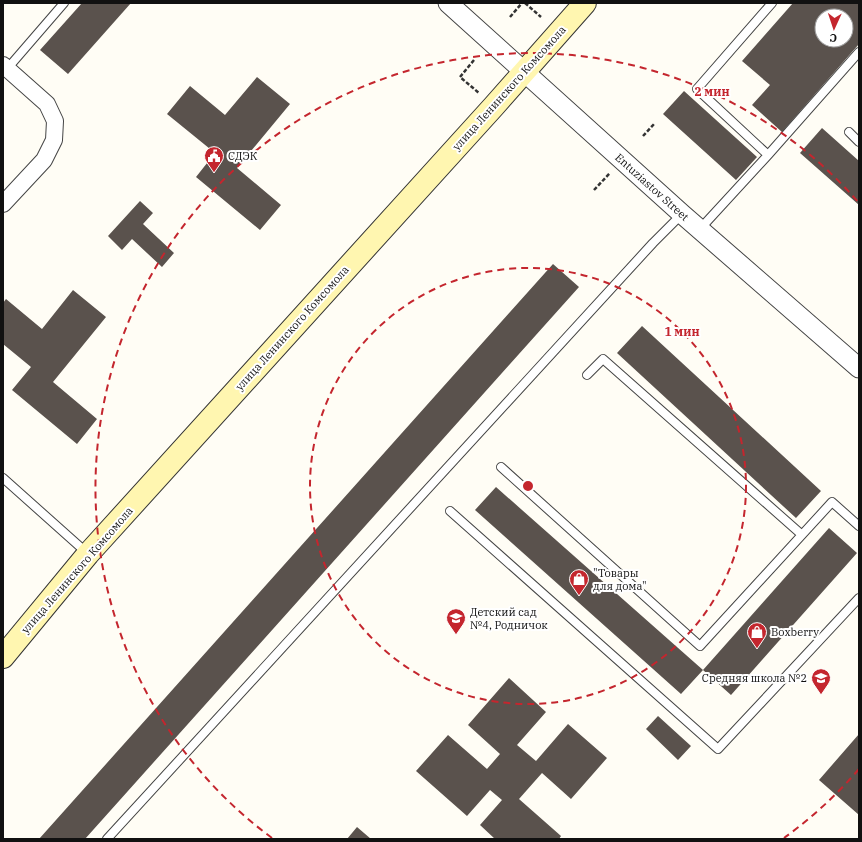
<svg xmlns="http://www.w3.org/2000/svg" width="862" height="842" font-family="'IBM Plex Serif',serif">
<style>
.building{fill:#5a524d;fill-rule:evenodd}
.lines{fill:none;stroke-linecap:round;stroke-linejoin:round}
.service-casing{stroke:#444;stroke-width:10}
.minor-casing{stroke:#444;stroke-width:18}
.tertiary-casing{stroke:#444;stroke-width:21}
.secondary-casing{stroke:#333;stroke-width:24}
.path{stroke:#333;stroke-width:2.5;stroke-dasharray:4 2;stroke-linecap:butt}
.service{stroke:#fff;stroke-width:8}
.minor{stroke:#fff;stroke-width:16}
.tertiary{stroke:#fff;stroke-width:19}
.secondary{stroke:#fff6b0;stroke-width:22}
.ring{fill:none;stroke:#c4262e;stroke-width:2;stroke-dasharray:7 5}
.labels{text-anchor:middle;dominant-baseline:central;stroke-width:4;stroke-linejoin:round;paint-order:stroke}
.street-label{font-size:11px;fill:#111;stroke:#fff}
.poi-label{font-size:11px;fill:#111;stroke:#fff;text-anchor:start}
.centre{fill:#c4262e;stroke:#fff;stroke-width:2}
.ring-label{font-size:12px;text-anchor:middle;font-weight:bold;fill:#c4262e;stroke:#fff;stroke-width:4;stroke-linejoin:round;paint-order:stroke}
</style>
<rect width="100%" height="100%" fill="#fffdf5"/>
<path class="building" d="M82 3H131L68 74 40 50Z
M793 3H859V44L782 132 752 105 770 85 742 61ZM822 16H846V40H822Z
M257 77 290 104 237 168 281 205 260 230 196 177 215 153 167 114 190 86 225 115Z
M684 91 757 157 736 180 663 114Z
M822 128 859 161V205L800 153Z
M140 201 153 213 143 224 174 253 162 267 132 239 122 250 108 236Z
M553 264 579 287 85 839H39Z
M73 290 106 317 53 382 97 419 77 444 12 390 31 367 3 344V303L6 299 42 329Z
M642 326 821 491 796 518 617 353Z
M496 487 703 670 681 694 475 510Z
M829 528 857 553 731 695 703 670Z
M509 678 546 712 517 745 536 761 568 724 607 758 571 799 542 773 519 799 561 836 559 839H495L480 825 502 800 490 790 467 816 416 771 448 735 487 769 500 754 468 725Z
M658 716 691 746 678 760 646 729Z
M859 734V815L819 780Z
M357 827 371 839H347Z"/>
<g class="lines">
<g class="service-casing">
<path id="service" d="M7 69 64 3
M849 132 859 142
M768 155 697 89 772 3
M700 229 768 155 859 52
M587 375 603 359 801 534
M501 467 700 646 832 502 859 526
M3 478 87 553
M450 511 718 749 859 598
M107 839 653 243 682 214"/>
</g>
<g class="minor-casing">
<path id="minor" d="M3 65 47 104 55 121 54 140 44 160 3 204"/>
</g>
<g class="tertiary-casing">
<path id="tertiary" d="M448 3 682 214 859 368"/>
</g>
<g class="secondary-casing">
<path id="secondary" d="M3 657 88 554 494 106 585 3"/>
</g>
<path class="path" d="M525 3 541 17
M510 17 522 3
M474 60 460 77 479 93
M643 136 655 123
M594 190 610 173"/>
<use href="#service" class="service"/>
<use href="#minor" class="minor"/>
<use href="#tertiary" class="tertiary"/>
<use href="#secondary" class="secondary"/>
</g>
<g class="ring">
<circle cx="528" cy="486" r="218"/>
<path d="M859 769A435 435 0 0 1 784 838M272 838A435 435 0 1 1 859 203"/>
</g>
<defs>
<g id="civic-pin" transform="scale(1)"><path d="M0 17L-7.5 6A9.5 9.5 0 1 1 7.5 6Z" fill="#c4262e" stroke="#fff"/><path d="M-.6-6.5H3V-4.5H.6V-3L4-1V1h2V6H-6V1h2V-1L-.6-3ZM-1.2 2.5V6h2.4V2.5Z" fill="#fff"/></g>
<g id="shop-pin" transform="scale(1)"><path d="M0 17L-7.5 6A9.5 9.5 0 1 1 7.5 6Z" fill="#c4262e" stroke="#fff"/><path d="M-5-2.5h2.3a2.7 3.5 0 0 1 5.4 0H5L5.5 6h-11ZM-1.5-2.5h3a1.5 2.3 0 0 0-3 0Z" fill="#fff"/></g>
<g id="school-pin" transform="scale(1)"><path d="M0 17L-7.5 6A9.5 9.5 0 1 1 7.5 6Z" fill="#c4262e" stroke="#fff"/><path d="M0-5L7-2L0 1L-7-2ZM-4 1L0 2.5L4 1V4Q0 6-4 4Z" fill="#fff"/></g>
</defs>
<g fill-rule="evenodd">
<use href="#civic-pin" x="214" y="156"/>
<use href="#shop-pin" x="579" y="579"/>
<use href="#school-pin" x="456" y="618"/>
<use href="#shop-pin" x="757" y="632"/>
<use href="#school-pin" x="821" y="678"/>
</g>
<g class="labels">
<g class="street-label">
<text transform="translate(509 88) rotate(-48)">улица Ленинского Комсомола</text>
<text transform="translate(652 187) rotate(42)">Entuziastov Street</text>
<text transform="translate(292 328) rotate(-48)">улица Ленинского Комсомола</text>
<text transform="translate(77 570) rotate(-49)">улица Ленинского Комсомола</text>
</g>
<g class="poi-label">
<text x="228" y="156">СДЭК</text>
<text x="593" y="573">"Товары<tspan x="593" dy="13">для дома"</tspan></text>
<text x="470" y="612">Детский сад<tspan x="470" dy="13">№4, Родничок</tspan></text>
<text x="771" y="632">Boxberry</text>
<text x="807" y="678" text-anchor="end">Средняя школа №2</text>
</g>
</g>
<circle cx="528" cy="486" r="6" class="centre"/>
<g class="ring-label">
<text x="712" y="96">2 мин</text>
<text x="682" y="336">1 мин</text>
</g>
<rect width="862" height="842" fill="none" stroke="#111111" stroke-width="8"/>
<g transform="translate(834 28) rotate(183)"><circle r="19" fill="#ffffff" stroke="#a0a0a0"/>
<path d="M0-3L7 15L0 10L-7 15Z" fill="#c4262e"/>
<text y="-6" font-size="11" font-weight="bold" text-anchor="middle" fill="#111111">С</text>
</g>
</svg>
